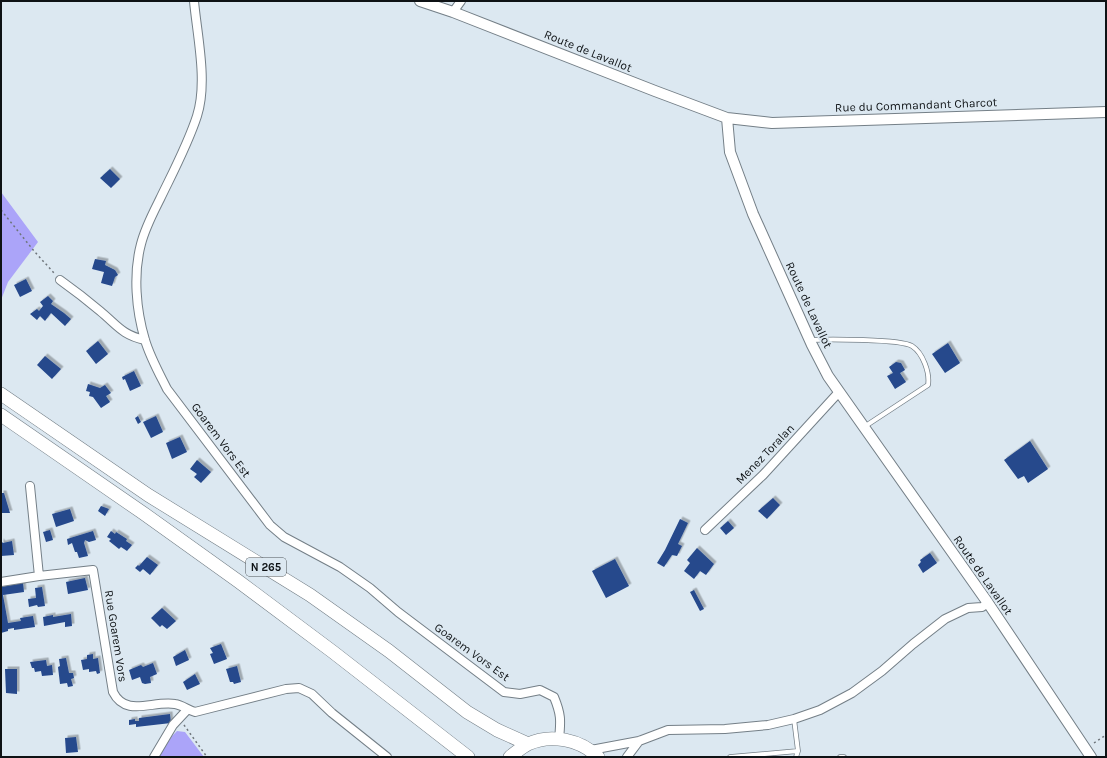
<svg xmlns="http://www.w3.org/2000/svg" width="1107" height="758" font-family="Karla,sans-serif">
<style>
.forest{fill:#aba4f9}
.building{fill:#25488c;filter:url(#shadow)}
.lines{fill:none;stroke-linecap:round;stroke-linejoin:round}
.service-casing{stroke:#747f87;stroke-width:5.5}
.minor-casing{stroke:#747f87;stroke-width:10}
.tertiary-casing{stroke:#747f87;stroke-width:12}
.trunk-casing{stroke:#747f87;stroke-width:14}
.path{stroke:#6e757b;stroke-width:1.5;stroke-dasharray:2 3;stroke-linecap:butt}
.service{stroke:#fff;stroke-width:4}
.minor{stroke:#fff;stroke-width:8}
.tertiary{stroke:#fff;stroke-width:10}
.trunk{stroke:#fff;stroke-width:13}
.labels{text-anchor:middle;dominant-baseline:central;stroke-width:4;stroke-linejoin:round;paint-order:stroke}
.shield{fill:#dce8f1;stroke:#4c5257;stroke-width:1}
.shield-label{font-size:11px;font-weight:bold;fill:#0e1215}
.street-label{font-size:12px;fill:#0e1215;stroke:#dce8f1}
</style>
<defs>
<filter id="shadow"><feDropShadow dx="2.5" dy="-2.5" stdDeviation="0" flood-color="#0004"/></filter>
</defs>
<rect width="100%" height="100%" fill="#dce8f1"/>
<path class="forest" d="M1 192 38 242 8 282 1 300Z
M177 731 185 732 204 757H159L172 736Z"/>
<path class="building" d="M110 169 120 179 111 188 100 178Z
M95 259 106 261 105 265 115 270 118 275 115 277 112 286 101 283 104 272 92 269Z
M26 279 32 291 20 297 14 285Z
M48 296 53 301 51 304 64 313 71 319 65 326 51 313 45 321 40 316 37 320 30 314 37 309 39 311 43 306 40 302Z
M98 341 108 354 96 364 86 351Z
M948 343 960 363 945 373 932 354Z
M45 356 61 369 52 379 37 365Z
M896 362 901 363 905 370 900 373 906 382 895 389 887 376 893 373 889 367Z
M134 371 141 386 130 391 125 379 123 380 122 377Z
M88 384 100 388 105 385 111 393 106 396 110 402 101 408 93 397 89 396 90 392 86 391Z
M138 416 141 422 138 424 135 418Z
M156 416 163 432 151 438 143 422Z
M180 437 187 452 172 459 166 443Z
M1030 441 1048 469 1028 483 1024 476 1018 479 1004 460Z
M197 460 211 472 201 483 194 477 197 474 190 469Z
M1 493H4L10 513H1Z
M773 498 780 505 767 519 758 511Z
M101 506 109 509 105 516 98 511Z
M70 509 74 521 56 527 52 514Z
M680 519 688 523 678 544 682 546 677 556 672 555 664 567 657 563 665 550Z
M728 521 734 528 726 535 720 528Z
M50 530 53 540 46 542 43 532Z
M93 531 96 540 89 542 85 540 84 543 88 556 79 558 77 552H75L72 543 68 545 67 539Z
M111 531 115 534 116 532 127 539 126 541 132 545 127 551 121 547 119 549 109 541 111 539 107 537Z
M1 541 3 543 12 541 14 555 1 556Z
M697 548 714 564 706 575 700 571 694 579 684 571 690 563 687 560Z
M930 553 937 563 923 573 918 565 921 562 920 560Z
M147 557 158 565 150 575 143 569 140 572 135 568 138 565 139 566Z
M615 559 629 586 606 598 592 571Z
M85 578 88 590 68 594 66 582Z
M23 583 24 592 3 595 8 623 21 621 20 618 33 616 35 627 14 630V628L8 629V631L1 633V587Z
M42 587 45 606 38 607 37 605 29 607 28 599 36 598 35 588Z
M694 590 704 609 700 611 690 592Z
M162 608 176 621 167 629 162 625 160 627 151 618Z
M71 614 72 626 65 627V622L44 626 43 617 53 615V617Z
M221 644 227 659 214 664 210 654 213 653 210 648Z
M185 650 189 660 176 666 173 657Z
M93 654V659L98 658 100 673 97 674 96 671 89 672V669L83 670 81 660 87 659V655Z
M66 658 69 673H73L74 678 71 679 73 686 68 687 67 683 60 684 58 667 60 666 59 659Z
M46 660 47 666 52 665 53 675 42 676 41 671 35 672 34 668H32L30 662Z
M153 663 157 674 150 677 151 683 145 684 142 683 140 677 132 680 129 670 141 665 143 667Z
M237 666 241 682 234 684 233 682H230L226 669Z
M5 669H17V694L6 693Z
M195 674 200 684 187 690 183 682Z
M170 714 171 723 136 727V724L129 725V720L135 719V721H139V718Z
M76 737 78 752 66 753 65 738Z"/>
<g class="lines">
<g class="service-casing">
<path id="service" d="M810 340C827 339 901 339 912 346 923 353 930 373 928 385L864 427
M730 757 798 751 794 719
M796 757 798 751
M840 757H844"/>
</g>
<g class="minor-casing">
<path id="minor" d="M194 1C197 35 208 82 197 116 188 144 173 172 160 199 153 213 145 228 141 244 133 274 136 310 145 340 150 357 159 373 167 389L270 525 284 537 340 567 370 588 398 612 504 692 520 694 540 690 554 697C561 714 561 720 559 739
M453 12 461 1
M60 280C74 290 87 300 100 311 117 325 122 335 145 340
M30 486 39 576 93 570 113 692C126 718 153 700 175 704 182 705 188 710 195 712L286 689 299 688 312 694 332 713 387 757
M705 530 763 475 839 392
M1 582 39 576
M591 750 639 741 668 730 725 729 768 725 794 719 820 710 852 693 882 671 913 644 945 619 968 608 982 607 988 603
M154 757 173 725 187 710
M627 757 639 741"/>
</g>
<g class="tertiary-casing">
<path id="tertiary" d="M420 1 453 12 655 91 727 118 772 123 1106 112
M727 118 730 152 753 214 812 345 828 376 988 603 1091 757"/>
</g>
<g class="trunk-casing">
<path id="trunk" d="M1 394 148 495 310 595 389 651 467 712 497 730 528 744
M1 415 143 513 238 581 333 652 468 757
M510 757C515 753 522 747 528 744 551 733 581 740 598 757"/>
</g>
<path class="path" d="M1 210 34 251 54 273
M184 725 207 757
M1094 743 1106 735"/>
<use href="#service" class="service"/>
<use href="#minor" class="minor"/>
<use href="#tertiary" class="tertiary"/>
<use href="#trunk" class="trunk"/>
</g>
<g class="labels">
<rect class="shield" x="246" y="558" width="40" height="18" rx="3"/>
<g class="shield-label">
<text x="266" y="567">N 265</text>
</g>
<g class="street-label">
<text transform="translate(588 51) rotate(22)">Route de Lavallot</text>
<text transform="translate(916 105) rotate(-2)">Rue du Commandant Charcot</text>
<text transform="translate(809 305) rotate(65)">Route de Lavallot</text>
<text transform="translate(221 440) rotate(53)">Goarem Vors Est</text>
<text transform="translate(765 454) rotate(-46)">Menez Toralan</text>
<text transform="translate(983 575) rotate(55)">Route de Lavallot</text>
<text transform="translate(116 636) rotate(81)">Rue Goarem Vors</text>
<text transform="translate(472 652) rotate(36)">Goarem Vors Est</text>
</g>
</g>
<rect width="1107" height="758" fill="none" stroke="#0e1215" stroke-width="4"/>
</svg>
